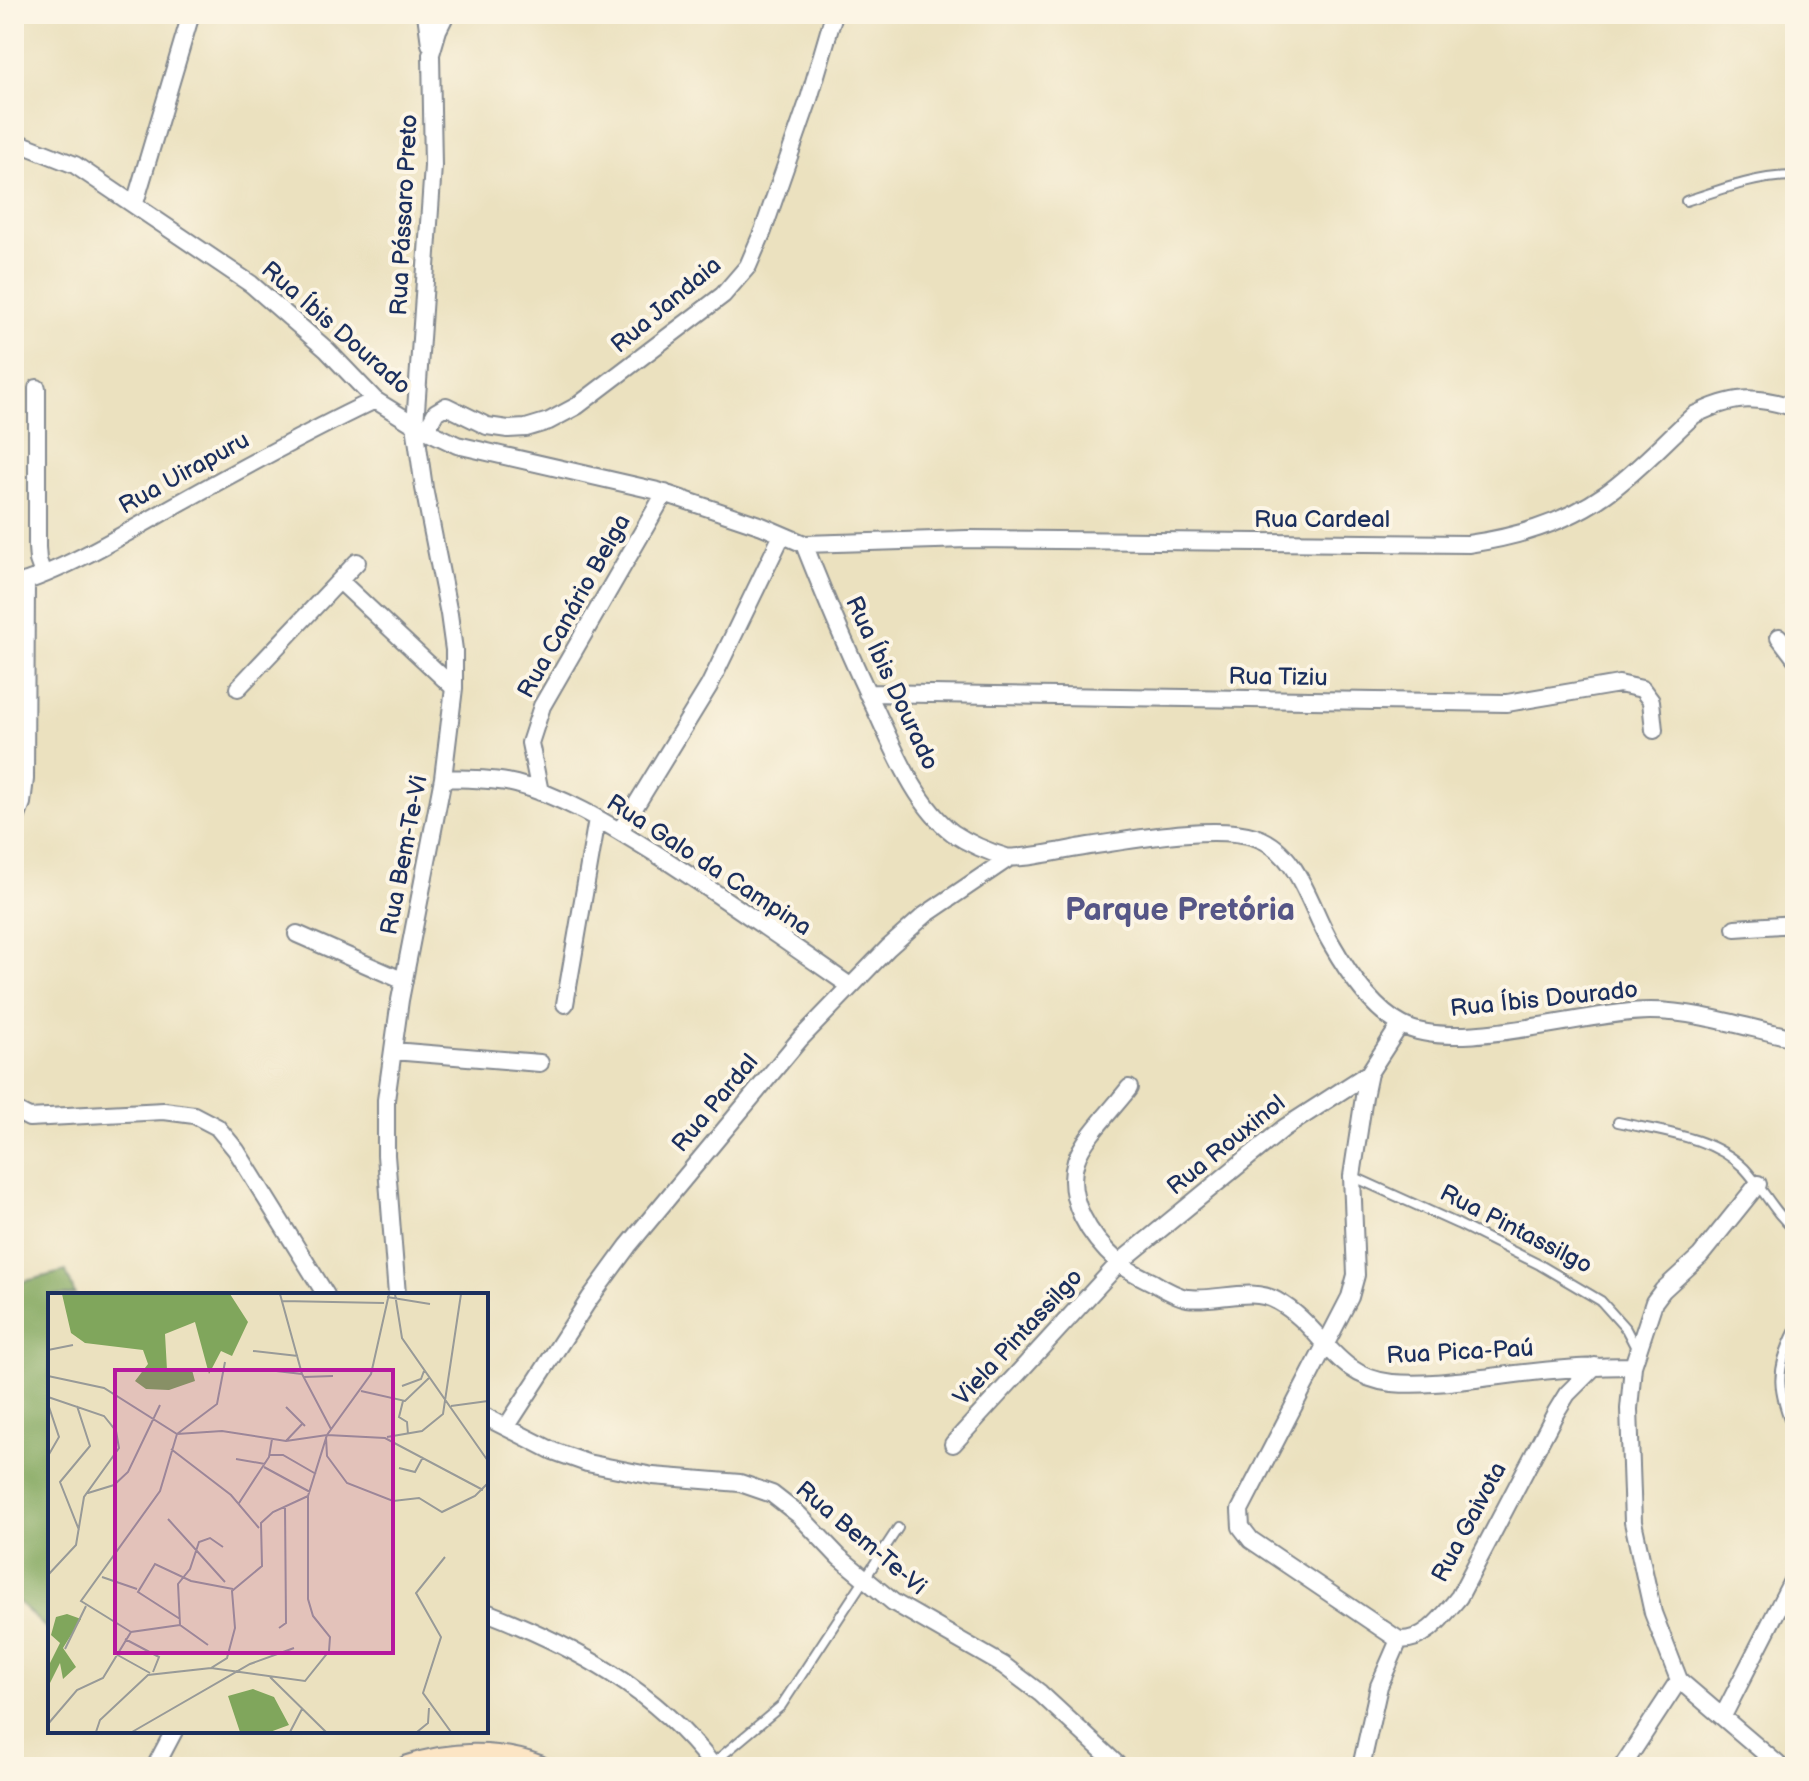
<svg xmlns="http://www.w3.org/2000/svg" width="1809" height="1781" font-family="'Balsamiq Sans',sans-serif">
<style>
.forest{fill:#80a65c;stroke:#4e6a5d;stroke-width:2}
.lines{fill:none;stroke-linecap:round;stroke-linejoin:round}
.lane-casing{stroke:#83888e;stroke-width:12}
.street-casing{stroke:#83888e;stroke-width:20}
.secondary-casing{stroke:#83888e;stroke-width:26}
.lane{stroke:#fff;stroke-width:8}
.street{stroke:#fff;stroke-width:16}
.secondary{stroke:#fce5c4;stroke-width:22}
.labels{text-anchor:middle;dominant-baseline:central;stroke-width:8;stroke-linejoin:round;paint-order:stroke}
.street-label{font-size:24px;fill:#1b2f5e;stroke:#fcf5e5}
.district-label{font-size:32px;font-weight:bold;fill:#565687;stroke:#fcf5e5}
.inset-road{fill:none;stroke:#989a98;stroke-width:2}
.view{fill:#b5179e;fill-opacity:0.15;stroke:#b5179e;stroke-width:4}
.inset-edge{fill:none;stroke:#1b2f5e;stroke-width:4}
</style>
<rect width="100%" height="100%" fill="#fcf5e5"/>
<filter id="ink" filterUnits="userSpaceOnUse"><feTurbulence type="fractalNoise" baseFrequency=".0125" numOctaves="2"/><feDisplacementMap in="SourceGraphic" scale="16" xChannelSelector="R" yChannelSelector="G"/><feConvolveMatrix kernelMatrix="1 2 1 2 8 2 1 2 1" color-interpolation-filters="sRGB"/></filter>
<filter id="wash" filterUnits="userSpaceOnUse"><feTurbulence type="fractalNoise" baseFrequency=".006" numOctaves="4" result="noise"/><feDisplacementMap in="SourceGraphic" scale="32" xChannelSelector="R" yChannelSelector="G"/><feGaussianBlur stdDeviation="1.8" result="paint"/><feColorMatrix in="noise" values="0 0 0 0 0 0 0 0 0 0 0 0 0 0 0 0 0 1.4 0 .05"/><feComposite in="paint" operator="in"/></filter>
<g filter="url(#wash)">
<rect width="100%" height="100%" fill="#ebe1bf"/>
<path class="forest" d="M66 1271 75 1295H50V1632L14 1598V1284Z"/>
</g>
<g filter="url(#ink)">
<g class="lines">
<g class="lane-casing">
<path id="lane" d="M1686 201C1722 189 1757 176 1795 176
M1618 1122C1661 1132 1712 1136 1744 1168 1763 1188 1774 1213 1795 1230
M1352 1176 1458 1224 1540 1265 1601 1301 1626 1329 1637 1350
M1795 1330C1774 1371 1777 1392 1795 1434
M712 1764 781 1706 898 1528"/>
</g>
<g class="street-casing">
<path id="street" d="M426 14 430 44
M14 141 75 165 251 284 327 350 375 400 415 425 457 445 658 491 762 526 804 544 968 539 1468 544C1517 537 1565 523 1606 494 1637 472 1665 441 1694 415 1733 396 1753 395 1795 408
M135 203 191 14
M37 388V547L38 560 43 574
M426 430 436 412 446 406 487 426 508 429 526 428 549 421 577 406 723 295 748 266 763 231 809 99 834 14
M804 544C827 602 851 659 878 715 896 754 918 807 953 833 968 843 989 852 1006 857 1022 860 1070 849 1089 846 1131 840 1214 824 1255 837 1299 851 1310 908 1331 943 1347 971 1373 1010 1402 1025 1456 1054 1586 1011 1650 1011 1698 1011 1748 1028 1795 1038
M340 581 454 688
M14 585C64 571 128 532 174 506 240 469 306 433 375 400
M1779 637 1795 658
M238 688 357 562
M867 693 1507 703 1619 684 1642 689 1651 701 1654 730
M443 778C467 779 493 778 516 784 567 797 614 828 658 855 723 897 787 942 850 986
M540 792 530 743 542 706 665 493
M14 824 22 803 25 779 26 581
M620 831 709 686 782 535
M1735 928 1795 924
M297 934 404 981
M565 1004 597 819
M1400 1025 1369 1073 1364 1097 1352 1176 1356 1275 1350 1297 1240 1510 1241 1527 1251 1540 1399 1640C1426 1641 1443 1616 1459 1597L1556 1412 1567 1394 1595 1366
M393 1051 540 1063
M1129 1088C1114 1108 1083 1138 1076 1161 1064 1199 1091 1238 1118 1262 1128 1271 1142 1277 1154 1283 1164 1289 1176 1296 1187 1298 1216 1302 1251 1286 1277 1301 1323 1326 1333 1377 1392 1383 1427 1386 1465 1380 1500 1376 1545 1370 1588 1366 1633 1366L1654 1302 1663 1290 1700 1256 1758 1184
M14 1110 29 1118 164 1111 194 1115 217 1127 236 1150 326 1295
M397 1295 386 1155V1100L400 1000 443 778 454 688V650L449 614 424 488 415 425 433 166 431 54 438 30 446 14
M1633 1366 1629 1409 1633 1522 1653 1613 1679 1680 1781 1767
M486 1417 553 1451 587 1463 653 1476 740 1483 772 1494 799 1515 839 1557 893 1602 1003 1665 1040 1693 1120 1767
M507 1426 590 1298 628 1246 800 1039 888 948 925 915 1009 858
M953 1444 1119 1263 1284 1128 1369 1073
M486 1612C574 1646 656 1690 714 1767
M1723 1716 1795 1575
M155 1767 174 1731
M1361 1767 1379 1686 1399 1640
M1622 1767 1679 1680"/>
</g>
<g class="secondary-casing">
<path id="secondary" d="M408 1767C450 1753 497 1751 539 1767"/>
</g>
<use href="#lane" class="lane"/>
<use href="#street" class="street"/>
<use href="#secondary" class="secondary"/>
</g>
</g>
<g class="labels">
<g class="street-label">
<text transform="translate(404 215) rotate(-87)">Rua Pássaro Preto</text>
<text transform="translate(666 305) rotate(-40)">Rua Jandaia</text>
<text transform="translate(336 328) rotate(41)">Rua Íbis Dourado</text>
<text transform="translate(184 473) rotate(-29)">Rua Uirapuru</text>
<text x="1322" y="519">Rua Cardeal</text>
<text transform="translate(574 606) rotate(-61)">Rua Canário Belga</text>
<text transform="translate(1278 677) rotate(1)">Rua Tiziu</text>
<text transform="translate(892 683) rotate(65)">Rua Íbis Dourado</text>
<text transform="translate(404 855) rotate(-79)">Rua Bem-Te-Vi</text>
<text transform="translate(709 865) rotate(33)">Rua Galo da Campina</text>
<text transform="translate(1544 999) rotate(-6)">Rua Íbis Dourado</text>
<text transform="translate(715 1103) rotate(-50)">Rua Pardal</text>
<text transform="translate(1226 1145) rotate(-39)">Rua Rouxinol</text>
<text transform="translate(1516 1229) rotate(27)">Rua Pintassilgo</text>
<text transform="translate(1018 1337) rotate(-47)">Viela Pintassilgo</text>
<text transform="translate(1460 1352) rotate(-3)">Rua Pica-Paú</text>
<text transform="translate(1469 1522) rotate(-62)">Rua Gaivota</text>
<text transform="translate(861 1538) rotate(40)">Rua Bem-Te-Vi</text>
</g>
<g class="district-label">
<text x="1180" y="910">Parque Pretória</text>
</g>
</g>
<g transform="translate(48 1293)">
<rect width="440" height="440" fill="#ebe1bf"/>
<path d="M14 1H182L200 29 184 63 173 58 161 81 147 29 117 41 119 77H144L147 88 121 97 98 96 87 88 100 71 95 57 37 50 23 40ZM19 321 33 326 15 355 28 374 15 386 12 370 2 390 0 374 12 350 3 342 8 324ZM205 396 226 404 241 432 222 439H192L180 403Z" fill="#80a65c"/>
<path class="inset-road" d="M232 1 254 81 283 136M347 1 354 45 440 168M339 4 382 11M234 8 336 10M0 57 25 52M205 58 250 63M211 76 254 81M0 83 56 95 129 141 174 138 238 148 279 142 337 145 435 197M256 84 285 83M354 93 373 86 376 78M313 98 357 108 382 84M0 104 56 123 68 138 71 155 36 204 28 252 0 282M355 108 351 124 359 129 360 141M0 111 11 144 0 163M29 113 42 153 12 189 31 237M403 113 440 108M238 114 257 133M278 144 279 163 299 190 345 208 371 205 394 219 427 203 440 190M339 144 374 138 395 121 413 1M238 148 255 130M123 156 183 202 211 235M222 162H235L268 181M188 166 217 171M216 174 262 199M351 175 367 179 375 164M40 200 66 192 80 179 112 112M191 210 221 164 224 146M120 226 177 289M397 264 368 300 393 344 375 400 403 439M54 284 89 296M132 326 90 299 107 271 143 288 185 296M231 335 238 330 237 213M83 339 33 308 112 198 129 141 169 111 177 69M77 346 111 364 105 379M160 352 132 332 130 291 142 276 151 249 162 245 175 254M17 356 38 313M66 360 102 380M163 375 257 388 281 358 282 344 265 323 260 306V203L279 142 323 81 341 1M222 384 278 439M0 431 29 397 55 385 83 339 132 332M48 439 52 427 100 382 163 375 179 365 187 335 184 298 214 273 213 230 225 219 260 203M84 439 202 371 246 355M242 439 254 416M369 439 380 430 381 415"/>
<path class="view" d="M67 77H345V360H67Z"/>
<rect width="440" height="440" class="inset-edge"/>
</g>
<rect width="1809" height="1781" fill="none" stroke="#fcf5e5" stroke-width="48"/>
</svg>
